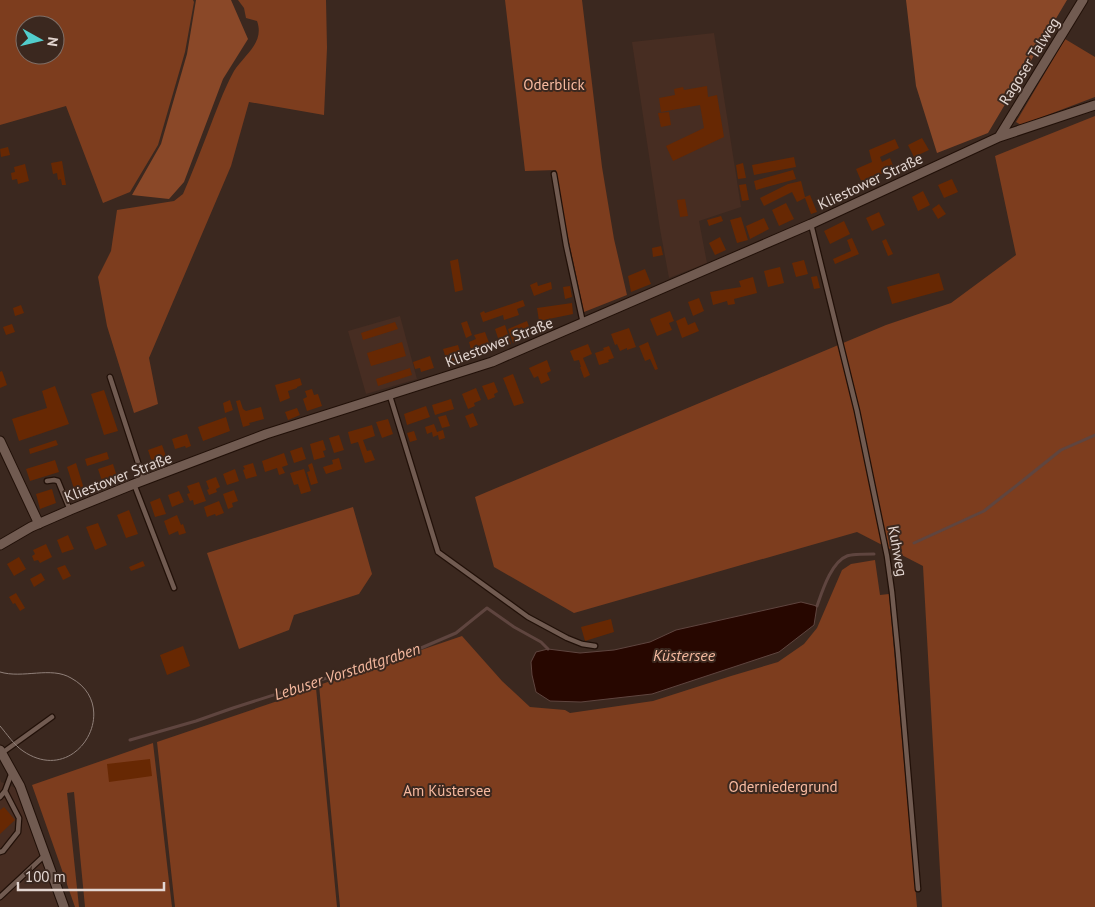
<svg xmlns="http://www.w3.org/2000/svg" width="1095" height="907" font-family="'PT Sans',sans-serif">
<style>
.built{fill:#472d22}
.green{fill:#7d3d1e;fill-rule:evenodd}
.forest{fill:#8a4828}
.water{fill:#270700;stroke:#5f453f}
.lines{fill:none;stroke-linecap:round;stroke-linejoin:round}
.stream{stroke:#5f453f;stroke-width:3}
.building{fill:#672803}
.service-casing{stroke:#211008;stroke-width:7}
.minor-casing{stroke:#211008;stroke-width:11}
.service{stroke:#715b51;stroke-width:4.5}
.minor{stroke:#715b51;stroke-width:9}
.tram{stroke:#908079;stroke-width:1}
.labels{text-anchor:middle;dominant-baseline:central;stroke-width:4;stroke-linejoin:round;paint-order:stroke}
.street-label{font-size:15px;fill:#e3d6d1;stroke:#3b281f}
.park-label{font-size:15px;fill:#f7baa0;stroke:#3b281f}
.water-label{font-size:16px;font-style:italic;fill:#f3b79d;stroke:#3b281f}
</style>
<rect width="100%" height="100%" fill="#3b281f"/>
<path class="built" d="M714 33 741 207 699 221 707 263 669 278 660 229 632 42Z
M400 316 417 379 366 394 348 331Z
M0 778 1 782 16 788 58 907H0Z"/>
<path class="green" d="M0 0H193L194 2 185 52 158 145 130 192 103 203 66 106 0 125ZM25 25H55V55H25Z
M238 0H326L327 48 324 115 249 102 231 166 149 358 158 404 134 413 107 326 98 277 111 251 117 210 174 201 183 194C192 173 200 153 208 132 216 112 223 91 234 71 244 55 265 43 257 21L246 18 244 8Z
M505 0H582L602 167 614 239 627 295 584 312 566 228 556 170 525 171Z
M1065 39 1095 57V97L1021 125 1016 122Z
M1095 116V907H942L923 566 857 532 574 613 494 567 475 497 886 325 951 303 1016 255 995 156Z
M353 507 372 574 359 594 294 615 289 630 239 649 207 553Z
M875 560 880 595 889 594 917 907H340L319 685 462 636 502 681 530 707 565 710 570 713 653 701 731 676 778 662 804 644 817 628 842 570 851 564Z
M316 688 337 907H175L157 742Z
M153 743 172 907H85L74 792 67 793 79 907H75L32 785Z"/>
<path class="forest" d="M196 0H231L248 39 223 79 184 182 169 199 132 195 161 144 187 54Z
M906 0H1067L988 133 937 153 916 86Z"/>
<path class="water" d="M801 602 817 606 814 625 779 652 652 694 581 702 550 701 536 692 532 675 531 662 536 652 548 649 580 653 614 650 650 642 676 630Z"/>
<g class="lines">
<path class="stream" d="M914 543 984 511 1026 478 1061 450 1095 435
M817 606C822 592 831 562 847 556 852 554 868 554 874 554
M130 740 196 721 233 708 421 648 456 633 487 608 514 627 541 642 548 649"/>
</g>
<path class="building" d="M707 86 708 97 717 95 724 137 673 161 666 146 704 128 700 105 661 112 659 98 675 95 674 89 683 87 684 90Z
M669 112 671 125 661 127 658 113Z
M922 138 929 150 914 157 908 145Z
M895 139 899 148 880 157 882 162 890 158 894 168 862 183 856 169 872 162 869 150Z
M8 147 10 155 1 157 0 149Z
M794 157 796 167 754 175 752 165Z
M62 161 66 185H62L61 179 58 180 57 173 53 174 51 163Z
M743 163 746 178 738 179 736 165Z
M25 164 29 181 18 184 17 179 12 180 11 173 15 172 14 167Z
M793 170 796 179 756 190 754 181Z
M952 179 958 192 944 198 938 185Z
M801 181 805 197 810 195 817 212 811 214 805 198 797 202 792 192 764 206 760 198 788 184Z
M746 184 749 200 742 201 739 185Z
M923 191 930 205 918 211 912 197Z
M685 199 688 216 680 217 677 200Z
M786 203 794 219 779 226 772 210Z
M939 204 946 214 938 219 932 209Z
M879 212 885 225 872 231 866 218Z
M721 216 723 221 709 226 707 220Z
M741 217 748 240 737 243 730 220Z
M764 218 769 229 750 239 746 226Z
M844 221 850 234 830 244 824 231Z
M720 237 726 250 715 255 709 243Z
M852 238 859 254 835 264 833 259 851 251 847 240Z
M886 239 893 254 888 256 882 241Z
M661 246 663 255 653 257 652 248Z
M458 259 463 290 455 292 450 261Z
M804 260 808 274 796 277 792 263Z
M780 267 784 283 768 287 764 271Z
M645 269 651 284 631 292 628 276Z
M939 273 944 290 892 304 887 287Z
M817 276 820 288 814 289 811 277Z
M753 277 757 293 734 299 735 304 728 305 727 301 713 305 710 292 741 287 739 281Z
M537 282 538 286 551 282 552 289 534 296 530 285Z
M570 286 572 297 565 299 563 287Z
M699 298 704 311 693 316 688 302Z
M523 300 525 306 517 309 519 315 504 320 503 315 483 322 480 313 484 311 485 313Z
M572 303 573 314 539 321 537 308Z
M21 305 24 313 15 316 13 308Z
M670 311 674 321 669 323 672 330 657 336 650 319Z
M685 317 688 325 695 322 699 331 682 338 676 321Z
M467 321 472 335 466 338 461 323Z
M527 321 532 335 513 343 508 329Z
M395 322 398 329 363 340 361 333Z
M12 324 15 332 6 335 3 327Z
M505 325 511 344 501 347 495 329Z
M629 328 636 347 627 350V348L620 351 617 344 615 345 611 334Z
M485 332 492 351 473 357 469 342 476 339 474 335Z
M402 342 406 356 371 366 367 353Z
M648 342 658 369 655 370 650 359 645 361 639 346Z
M588 344 592 354 583 358 590 375 584 378 580 367H581L579 360 574 361 570 351Z
M458 345 463 361 448 365 443 349Z
M609 346 614 358 608 360 609 362 599 365 595 353 604 350 603 348Z
M430 356 434 368 421 372 420 368 415 369 413 362Z
M547 360 551 371 547 373 550 380 541 384 538 376 534 378 529 368Z
M410 368 412 375 378 386 376 379Z
M2 371 7 385 0 388V372Z
M513 374 524 403 514 406 503 378Z
M300 378 302 385 297 387V388L288 391 290 398 280 402 275 385Z
M494 382 498 392 494 394 495 397 488 400 482 386Z
M55 386 69 424 19 441 12 419 47 408 42 391Z
M476 388 481 400 474 403 475 406 468 409 462 394Z
M312 389 314 395 318 394 322 406 307 411 303 399 307 397 305 391Z
M104 390 118 431 104 435 91 394Z
M451 399 454 409 435 415 432 405Z
M230 400 233 410 225 413 223 403Z
M240 400 243 409 246 411 261 407 264 419 249 423 250 425 243 427 236 401Z
M426 406 430 417 407 425 404 414Z
M297 408 300 415 288 420 285 412Z
M473 413 478 425 470 428 465 416Z
M446 415 450 426 442 428 438 417Z
M226 417 230 431 203 441 198 427Z
M388 419 393 434 382 438 376 422Z
M434 424 437 432 443 430 445 438 439 440 438 435 433 437 432 432 427 434 425 427Z
M372 425 375 436 363 440 367 451 371 450 375 460 365 463 358 442 351 444 348 432Z
M414 431 417 440 410 442 407 433Z
M187 434 191 446 186 448 185 446 175 449 172 439Z
M339 435 344 450 334 453 329 438Z
M56 440 58 445 30 454 29 449Z
M323 440 326 450 323 451 325 457 314 460 310 444Z
M162 445 166 456 152 462 148 450Z
M302 447 306 459 294 463 290 451Z
M107 452 109 459 87 466 85 459Z
M284 453 288 465 282 467 285 473 279 475 277 468 265 472 262 461Z
M339 458 342 469 326 474 323 467 333 464 332 460Z
M55 460 59 472 30 481 26 469Z
M76 463 85 492 76 495 67 467Z
M253 463 257 476 246 479 243 470 245 469 243 466Z
M312 463 318 483 311 485 307 472 310 471 308 465Z
M113 464 117 477 102 481 98 469Z
M235 469 239 481 227 485 223 474Z
M304 469 311 491 301 494 298 484 294 485 290 473Z
M216 477 220 487 216 489 217 492 209 495 207 490 209 489 206 481Z
M100 480 103 487 94 490 92 483Z
M199 482 206 501 194 505 193 500 190 501 187 494 190 493 187 486Z
M52 489 56 503 40 509 36 494Z
M234 490 238 501 232 503 233 507 228 509 223 494Z
M179 491 184 502 172 507 168 495Z
M160 498 166 514 155 517 150 502Z
M219 501 224 513 216 516 215 514 207 517 204 507Z
M129 510 138 534 126 538 117 515Z
M177 515 181 525 183 524 186 533 179 535 178 531 169 535 164 521Z
M98 523 107 545 95 550 86 527Z
M68 535 74 549 62 553 57 540Z
M46 544 52 557 40 563 38 560 34 561 32 556 35 554 33 550Z
M19 557 26 569 14 576 7 564Z
M143 561 145 566 131 571 129 567Z
M65 565 71 576 63 580 57 568Z
M41 573 45 580 34 587 30 579Z
M16 593 25 608 20 611 15 603 13 604 9 597Z
M611 619 614 632 585 641 581 627Z
M183 646 190 666 167 675 160 655Z
M150 759 152 776 109 782 107 764Z
M4 807 15 820 0 834V810Z"/>
<g class="lines">
<g class="service-casing">
<path id="service" d="M554 174 566 245 583 323
M811 224 857 411 887 556 892 592 898 653 918 889
M110 377 144 481
M390 396 438 552 528 617 567 638 582 644 595 646
M47 481 54 480 58 481 70 510
M134 484 174 588
M2 753 52 717
M0 797 5 791 12 772
M0 852 3 851 18 832 19 818 5 791
M0 897 45 855"/>
</g>
<g class="minor-casing">
<path id="minor" d="M999 137 1083 0
M0 441 39 524
M0 545 31 527 70 510 134 484 266 434 492 362 811 224 999 137 1095 105
M0 750 20 786 64 907"/>
</g>
<use href="#service" class="service"/>
<use href="#minor" class="minor"/>
<path class="tram" d="M0 672C23 679 51 666 71 678 123 706 77 788 23 751 14 745 7 734 0 726"/>
</g>
<g class="labels">
<g class="street-label">
<text transform="translate(1029 61) rotate(-58)">Ragoser Talweg</text>
<text transform="translate(870 181) rotate(-25)">Kliestower Straße</text>
<text transform="translate(499 342) rotate(-21)">Kliestower Straße</text>
<text transform="translate(118 477) rotate(-21)">Kliestower Straße</text>
<text transform="translate(898 551) rotate(80)">Kuhweg</text>
</g>
<g class="park-label">
<text x="554" y="84">Oderblick</text>
<text x="783" y="786">Oderniedergrund</text>
<text x="447" y="790">Am Küstersee</text>
</g>
<g class="water-label">
<text x="684" y="655">Küstersee</text>
<text transform="translate(347 671) rotate(-18)">Lebuser Vorstadtgraben</text>
</g>
</g>
<g transform="translate(40 40) rotate(98)"><circle r="24" fill="#3b281f" stroke="#7e6e66"/>
<path d="M0-4L9 19L0 12L-9 19Z" fill="#52cdcc"/>
<text y="-8" font-size="14" font-weight="bold" text-anchor="middle" fill="#e3d6d1">N</text>
</g>
<path d="M18 882v8h146v-8" fill="none" stroke="#e3d6d1" stroke-width="2.5"/>
<text x="25" y="882" font-size="15" fill="#e3d6d1" stroke="#3b281f" stroke-width="4" paint-order="stroke">100 m</text>
</svg>
